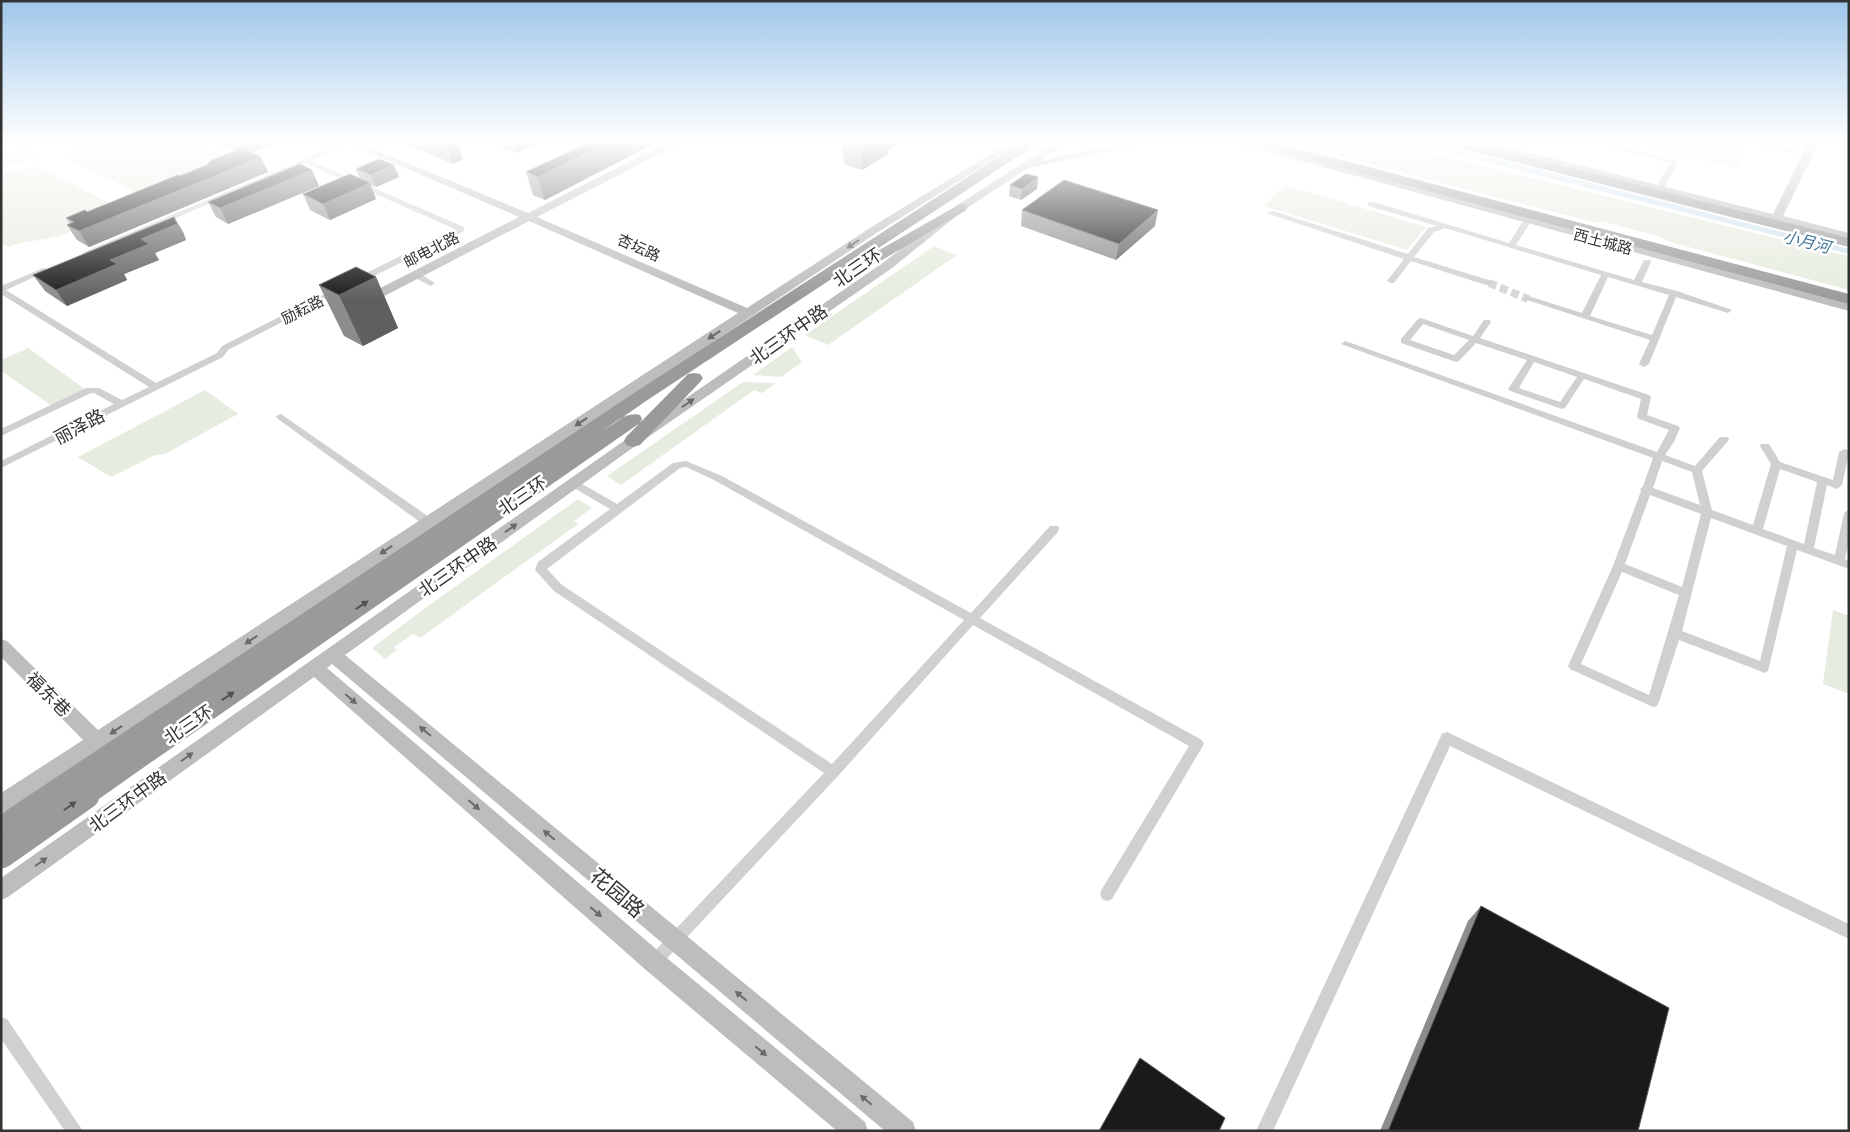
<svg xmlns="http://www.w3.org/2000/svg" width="1850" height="1132" font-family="Lato,'Noto Sans SC',sans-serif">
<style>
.green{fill:#e6ecdf}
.water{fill:#cfe2ee}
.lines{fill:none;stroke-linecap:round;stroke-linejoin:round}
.street-tunnel{stroke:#d6d6d6;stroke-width:8;stroke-dasharray:8 4;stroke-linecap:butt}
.street{fill:#d0d0d0;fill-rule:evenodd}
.secondary{fill:#bdbdbd;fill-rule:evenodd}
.highway{fill:#9a9a9a;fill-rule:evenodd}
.highway-bridge-far1{stroke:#9a9a9a;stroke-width:23}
.highway-bridge{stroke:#9a9a9a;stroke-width:29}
.wall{fill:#8c8c8c}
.shaded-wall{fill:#5f5f5f}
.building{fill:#1a1a1a;stroke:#5f5f5f}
.oneway{fill:#6a6a6a}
.oneway2{fill:#525252}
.labels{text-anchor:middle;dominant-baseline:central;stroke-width:5;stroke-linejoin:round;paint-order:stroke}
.far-street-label{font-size:15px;fill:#333;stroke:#fff}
.far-water-label{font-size:16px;font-style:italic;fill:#3f7597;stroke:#fff}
.street-label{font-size:18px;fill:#333;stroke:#fff}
.near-street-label{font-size:21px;fill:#333;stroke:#fff}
</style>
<rect width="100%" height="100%" fill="#fff"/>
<path class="green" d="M90 142H190L234 160 145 196 64 158Z
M1286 142H1386L1849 256V290L1674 243 1660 237 1602 221 1596 223Z
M1654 142H1715L1746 149 1737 169 1651 147Z
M25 147 39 156 1 169V155Z
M34 166 113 204C93 219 76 232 51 238 37 241 23 241 9 247L1 243V173L24 170Z
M1285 185 1426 227 1407 250 1264 206Z
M934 246 957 255 828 345 805 335Z
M792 347 802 362 781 377 753 375Z
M28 348 86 390 52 406 1 371V360Z
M743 382 776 383 762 393 754 390 621 485 607 476Z
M205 390 238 414 165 454 155 455 111 477 78 457Z
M578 499 592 508 574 521 578 524 420 638 413 634 394 647 397 650 385 659 372 648 428 606Z
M1833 610 1849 616V694L1823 684Z"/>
<path class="water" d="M1407 142H1430L1849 249V254Z"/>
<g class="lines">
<path class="street-tunnel" d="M1489 283 1528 299"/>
<path class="street" d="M345 142H353L311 161 464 227V231L362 282H356V278L455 229 305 163 89 255 82 253Z
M1592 142H1601L1678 162 1664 188 1660 190 1656 188 1670 163Z
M1749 142H1759L1811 154 1807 156Z
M1368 202H1374L1509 243 1525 218H1531L1532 220 1516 245 1634 280 1644 260H1650L1651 262 1642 282 1677 291 1732 310 1728 313 1676 297 1649 364 1644 367 1639 364 1650 340 1524 299 1528 296 1582 313 1601 275 1445 228 1434 232 1414 257 1492 281V285H1486L1411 261 1394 283H1391L1387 281 1404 259 1266 213 1273 211 1408 254 1428 228 1437 226 1368 206ZM1608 277 1669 295 1652 335 1590 316Z
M43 268 50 270 6 290 156 383 217 353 222 346 335 289 338 288 342 291 228 350 223 357 1 468V461L114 404 94 393H91L1 436V429L86 388H99L122 400 149 387 1 294V286Z
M413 273H419L435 283 431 286 413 277Z
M1421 318 1473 336 1484 320H1490L1491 322 1480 338 1649 395 1651 397 1647 415 1678 426 1680 428 1674 442 1665 455 1695 466 1720 437H1728L1729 439 1728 441 1702 471 1712 510 1753 525 1771 464 1760 446 1761 444H1769L1780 462 1833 480 1839 452 1844 449 1848 450 1849 453 1842 485 1837 489 1827 485 1814 548 1835 555 1844 513 1849 509V541L1845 559 1849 561V569L1797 550 1768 671 1764 673 1760 671 1679 640 1659 702 1657 706 1653 707 1570 669 1568 666 1613 566 1641 491 1640 489 1643 486 1653 458 1341 344 1345 341 1348 342 1657 452 1669 430 1639 419 1637 417 1641 399 1584 379 1565 408 1562 409 1510 391 1508 389 1527 360 1476 343 1459 361 1456 362 1401 343V339L1418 319ZM1423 324 1469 340 1454 355 1410 340ZM1534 362 1577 377 1560 402 1519 388ZM1662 461 1692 472 1700 505 1653 488ZM1780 469 1817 482 1804 544 1763 529ZM1650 495 1701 514 1682 587 1625 564ZM1711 518 1787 546 1760 661 1682 631ZM1622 572 1679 595 1649 695 1581 664Z
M281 414 432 519 433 522 432 525H424L278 419 276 417 278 415Z
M686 461 722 476 971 613 1050 526H1058L1059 529 1058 532 980 618 1202 740 1204 744 1112 899 1107 901 1102 899 1100 894 1102 889 1189 746 973 625 838 776 659 967 654 970 649 967 646 962 649 957 824 773 554 591 535 570 538 562 610 509 569 485 568 483 569 481H577L617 504 673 463ZM686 467 714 480 964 620 832 764 562 585 547 569 680 468Z
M1447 732 1849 924V939L1450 746 1273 1131H1256L1440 738 1442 734Z
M1 1017 7 1019 83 1131H65L1 1039Z"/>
<path class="secondary" d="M345 142H357L528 213 668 142H680L679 144 537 217 747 308 870 228 1010 142H1021L878 232 104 748 8 810 1 813V793L83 740 1 657V639L7 641 98 730 738 313 529 221 367 305H359L357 302 359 299 519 217Z
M1056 142H1067L1040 161 1127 142H1143L1138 145 1028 168 964 210 892 268 638 444 345 655 913 1122 916 1131H885L332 664 327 668 662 954 865 1122 868 1131H837L646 970 314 677 8 897 1 900V878L628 438 884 262 956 206Z
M1238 142H1252L1849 303V311L1239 144Z
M1472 142H1487L1773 214 1809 142H1819L1783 216 1849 233V239L1473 144Z"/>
<path class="highway" d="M1022 142H1037L1035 145 646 401 603 431C614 423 626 411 640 415L642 419 640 423 153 761 144 764 135 761 132 754 10 837 1 841V814L634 393Z
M1254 142H1274L1849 294V304L1256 145Z
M1446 142H1467L1849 238V247L1448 145Z
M960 204 965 205 967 208 965 211 877 263H867L864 260 867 257Z
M694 373 700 374 703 378 700 382 640 445 633 447 626 445 624 441 626 437 688 374Z"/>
<path class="highway-bridge-far1" d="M83 796 144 753"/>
<path class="highway-bridge" d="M1 854 85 795"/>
</g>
<path class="wall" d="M215 142H279L251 153 268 172 89 247 77 240 67 225 70 223 66 218 87 212 180 176 207 165 235 151Z
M403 142H457L463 159 453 164Z
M500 142H535L536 144 516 153 502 147Z
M590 142H655V143L545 200 533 195 526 172Z
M842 142H902L888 150V154L862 170 844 164Z
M356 169 399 177 376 187 370 185 376 199 330 220 310 210 303 194 360 179Z
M312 170 319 186 228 224 216 217 208 202Z
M1038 177 1037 189 1021 200 1009 196 1010 185Z
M1022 210 1155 226 1116 260 1021 226Z
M174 217 183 232 186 240 155 253 159 260 124 274 127 280 67 306 45 291 33 275Z
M376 277 398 328 363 346 344 336 319 285Z
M1481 906 1638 1131H1380L1468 921Z"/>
<path class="shaded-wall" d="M237 142H279L244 155Z
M455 142H457L463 159 453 164 446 145Z
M513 142H535L536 144 516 153Z
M609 142H655V143L545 200 538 177Z
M871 142H902L888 150V154L862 170 861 148Z
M261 157 268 172 89 247 79 231Z
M394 165 399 177 376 187 371 175Z
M312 170 319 186 228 224 220 208Z
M1038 177 1037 189 1021 200 1022 189Z
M370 183 376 199 330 220 323 204Z
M1158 210 1155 226 1116 260 1119 244Z
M174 217 183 232 186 240 155 253 159 260 124 274 127 280 67 306 56 290 110 260Z
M376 277 398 328 363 346 339 295Z"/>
<path class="building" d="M438 142H455L446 145Z
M590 142H609L538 177 526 172Z
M842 142H871L861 148Z
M241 148 261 157 79 231 67 225 74 222 66 218 85 210 87 212 178 175 180 176 207 165 210 161Z
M379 159 394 165 371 175 356 169Z
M300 164 312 170 220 208 208 202Z
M350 174 370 183 323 204 303 194Z
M1026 174 1038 177 1022 189 1010 185Z
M1064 180 1158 210 1119 244 1022 210Z
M174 217 177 224 141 239 149 244 110 260 117 264 56 290 33 275Z
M356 267 376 277 339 295 319 285Z
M1481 906 1669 1008 1638 1131H1388Z
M1140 1058 1225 1118 1219 1131H1099Z"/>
<defs><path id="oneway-solid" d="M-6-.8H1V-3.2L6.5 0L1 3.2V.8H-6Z" transform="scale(1.25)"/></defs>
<g class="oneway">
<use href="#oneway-solid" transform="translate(853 244) rotate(146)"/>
<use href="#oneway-solid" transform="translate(714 335) rotate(147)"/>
<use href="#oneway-solid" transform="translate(688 403) rotate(-35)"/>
<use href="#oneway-solid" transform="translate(581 422) rotate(147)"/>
<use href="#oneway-solid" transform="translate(511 528) rotate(-35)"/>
<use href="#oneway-solid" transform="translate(386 550) rotate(146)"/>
<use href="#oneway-solid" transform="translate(251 640) rotate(146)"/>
<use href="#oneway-solid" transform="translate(351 699) rotate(41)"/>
<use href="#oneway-solid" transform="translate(116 730) rotate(146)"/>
<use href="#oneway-solid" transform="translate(425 731) rotate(-140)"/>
<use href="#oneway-solid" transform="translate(187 757) rotate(-35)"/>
<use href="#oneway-solid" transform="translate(474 805) rotate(41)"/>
<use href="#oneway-solid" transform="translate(549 835) rotate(-140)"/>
<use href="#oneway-solid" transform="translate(41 862) rotate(-35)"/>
<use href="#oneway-solid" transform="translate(596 912) rotate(41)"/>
<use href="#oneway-solid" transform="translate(741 996) rotate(-140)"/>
<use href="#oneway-solid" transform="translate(761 1051) rotate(40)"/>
<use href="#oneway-solid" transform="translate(866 1100) rotate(-140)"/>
</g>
<g class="oneway2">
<use href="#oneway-solid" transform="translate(362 605) rotate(-34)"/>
<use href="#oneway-solid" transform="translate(228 696) rotate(-34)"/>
<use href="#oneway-solid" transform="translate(70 806) rotate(-35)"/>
</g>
<linearGradient id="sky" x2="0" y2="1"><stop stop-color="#9ec6ea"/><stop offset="0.47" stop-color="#fff"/><stop offset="1" stop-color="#fff" stop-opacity="0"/></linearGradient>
<rect width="1850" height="300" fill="url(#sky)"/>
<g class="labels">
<g class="far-street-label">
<text transform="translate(1603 241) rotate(15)">西土城路</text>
<text transform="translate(639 247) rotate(24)">杏坛路</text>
<text transform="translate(431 249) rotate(-27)">邮电北路</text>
<text transform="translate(302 309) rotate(-27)">励耘路</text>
</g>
<g class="far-water-label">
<text transform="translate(1807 241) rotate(14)">小月河</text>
</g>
<g class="street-label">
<text transform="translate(857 267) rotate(-34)">北三环</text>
<text transform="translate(788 334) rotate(-35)">北三环中路</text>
<text transform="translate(79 426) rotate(-28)">丽泽路</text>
<text transform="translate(522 495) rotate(-34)">北三环</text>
<text transform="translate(457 566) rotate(-35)">北三环中路</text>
<text transform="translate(49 694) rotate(45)">福东巷</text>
<text transform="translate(188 724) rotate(-34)">北三环</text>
<text transform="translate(127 801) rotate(-36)">北三环中路</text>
</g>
<g class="near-street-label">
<text transform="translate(618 892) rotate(40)">花园路</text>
</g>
</g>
<rect width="1850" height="1132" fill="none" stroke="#333333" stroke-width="5"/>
</svg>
